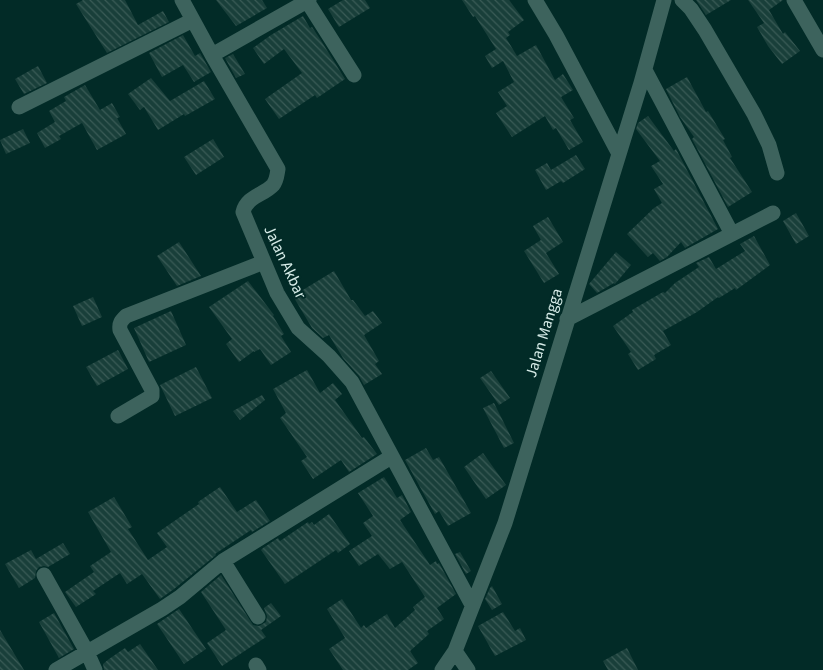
<svg xmlns="http://www.w3.org/2000/svg" width="823" height="670" font-family="'Source Sans 3',sans-serif">
<style>
.building{fill:url(#building-back-hatch)}
.lines{fill:none;stroke-linecap:round;stroke-linejoin:round}
.street{stroke:#3d635d;stroke-width:15}
.labels{text-anchor:middle;dominant-baseline:central;stroke-width:4;stroke-linejoin:round;paint-order:stroke}
.street-label{font-size:16px;fill:#d7ece8;stroke:#022b27}
</style>
<defs>
<pattern id="building-back-hatch" width="6" height="6" patternUnits="userSpaceOnUse" patternTransform="scale(1.25)"><rect width="6" height="6" fill="#193f3a"/><path d="M-1 5l2 2M0 0l6 6M5-1l2 2" fill="none" stroke="#3a5b56"/></pattern>
</defs>
<rect width="100%" height="100%" fill="#022b27"/>
<path class="building" d="M83 0H125L138 25 163 11 169 22 107 53 76 4Z
M216 0H262L267 8 236 26Z
M343 0H365L370 8 339 27 328 9Z
M462 0H509L524 20 508 32 510 35 506 38 517 56 536 45 555 80 563 74 573 90 561 97 574 118 570 120 583 142 569 150 556 128 553 130 545 116 512 137 496 113 507 106 498 92 514 82 503 61 492 68 485 56 496 49 475 16 473 17Z
M696 0H731L706 15Z
M748 0H783L769 10 783 34 785 32 800 51 782 64 768 46 757 27 764 23Z
M303 16 310 28 312 27 320 39 345 79 317 98 315 95 279 119 265 99 302 73 284 49 264 64 253 48 271 35Z
M183 35 195 56 200 53 211 72 194 82 183 65 162 77 149 53Z
M233 54 245 74 236 78 225 58Z
M38 66 47 83 24 94 15 79Z
M687 77 706 112 708 111 725 139 723 140 732 157 730 158 752 192 728 207 692 139 694 137 680 117 666 89Z
M151 78 170 101 204 81 215 99 185 116 184 114 158 130 144 107 140 110 128 94Z
M85 85 100 110 112 103 120 117 117 118 126 134 97 150 82 123 59 136 61 139 45 148 37 133 55 122 49 111 66 101 64 97Z
M648 116 674 151 676 149 718 229 685 248 681 242 667 257 660 261 653 253 648 257 627 234 654 208 662 203 654 189 663 184 651 166 660 161 636 129 638 123Z
M23 129 30 143 6 154 0 140Z
M213 139 224 157 196 175 184 157Z
M576 155 585 169 563 183 561 181 546 190 535 170 547 163 551 170Z
M796 213 809 236 796 244 783 221Z
M548 217 563 242 546 253 559 274 544 283 524 251 541 240 533 226Z
M754 236 770 265 736 290 735 288 719 298 718 297 697 312 663 331 671 345 654 355 656 359 638 370 628 354 631 352 613 326 633 312 632 310 663 292 665 293 675 283 699 267 696 263 709 257 716 269 745 251 740 244Z
M179 242 201 276 177 286 157 256Z
M616 252 631 265 615 284 614 283 597 293 589 284Z
M334 271 351 300H353L365 316 373 311 382 323 364 335 379 361 375 364 382 374 364 385 359 376 343 358 329 335 323 338 312 328 293 296Z
M248 281 274 315 273 316 284 334 281 336 291 352 271 365 260 349 254 352V351L239 362 226 344 232 339 209 307Z
M93 297 102 317 82 326 73 306Z
M171 311 186 345 149 362 134 328Z
M118 350 128 369 97 386 86 367Z
M196 367 212 398 175 416 160 385Z
M307 370 320 393 333 383 342 394 335 400 362 438 364 437 377 454 349 472 341 460 313 479 301 461 307 457 280 418 286 413 273 389Z
M491 371 510 398 499 405 480 378Z
M262 395 265 400 240 420 233 411Z
M494 403 514 443 504 448 483 408Z
M426 448 433 460 439 457 471 513 448 526 439 511 435 514 405 460Z
M483 453 506 485 486 499 464 467Z
M384 477 397 498 402 495 411 512 400 520 430 565 436 561 437 564 439 563 456 594 437 608 444 619 427 631 429 634 410 651 418 663 408 670H343L329 649 345 638 327 609 342 599 361 628 364 625 366 628 387 614 395 628 415 610 413 607 425 597 402 562 390 569 378 554 359 566 349 551 372 536 363 523 373 516 358 493Z
M220 487 237 512 256 500 270 521 252 532 251 530 215 554 216 555 174 589 160 599 142 574 127 584 120 573 93 591 96 594 76 607 65 592 94 572 90 566 111 552 88 512 114 497 132 527 128 529 148 560 167 547 157 533 199 504 198 502Z
M329 514 350 544 338 553 336 550 285 584 261 550 263 548 278 538 280 541 308 522 309 524 312 522 314 525Z
M63 543 70 554 48 567 44 566 39 567 36 571 35 578 19 588 5 564 31 550 36 559Z
M460 552 471 571 466 574 455 554Z
M221 575 253 625 259 626 266 622 267 616 264 608 271 603 281 616 261 630 266 637 222 666 207 643 226 630 201 592Z
M492 586 502 604 492 610 485 599 490 588Z
M179 609 206 649 184 664 157 624Z
M503 612 515 631 520 628 526 640 495 656 478 626Z
M54 613 74 649 59 658 39 622Z
M0 630 24 670H0Z
M140 644 158 670H104L103 664 109 659 125 648 128 652Z
M627 648 638 670H608L603 661Z"/>
<g class="lines">
<path class="street" d="M182 0 212 55
M309 0 212 55 278 169C277 174 277 180 273 185 264 195 247 196 243 212L277 293 298 328 329 356 352 382 472 605
M535 0 556 35 618 152
M682 0 691 9 705 30 754 114 769 145 777 173
M794 0 823 50
M307 1 354 75
M645 70 732 234
M19 107 193 20
M567 319 773 213
M118 416 152 396V390L120 330C119 323 121 321 126 316L264 262
M223 561 258 617
M44 575 87 652 95 670
M455 651 468 670
M256 665 259 670
M56 670 162 609 180 597 223 561 391 457
M442 670 455 651 505 523 641 83 664 0"/>
</g>
<g class="labels">
<g class="street-label">
<text transform="translate(285 262) rotate(65)">Jalan Akbar</text>
<text transform="translate(544 333) rotate(-73)">Jalan Mangga</text>
</g>
</g>
</svg>
